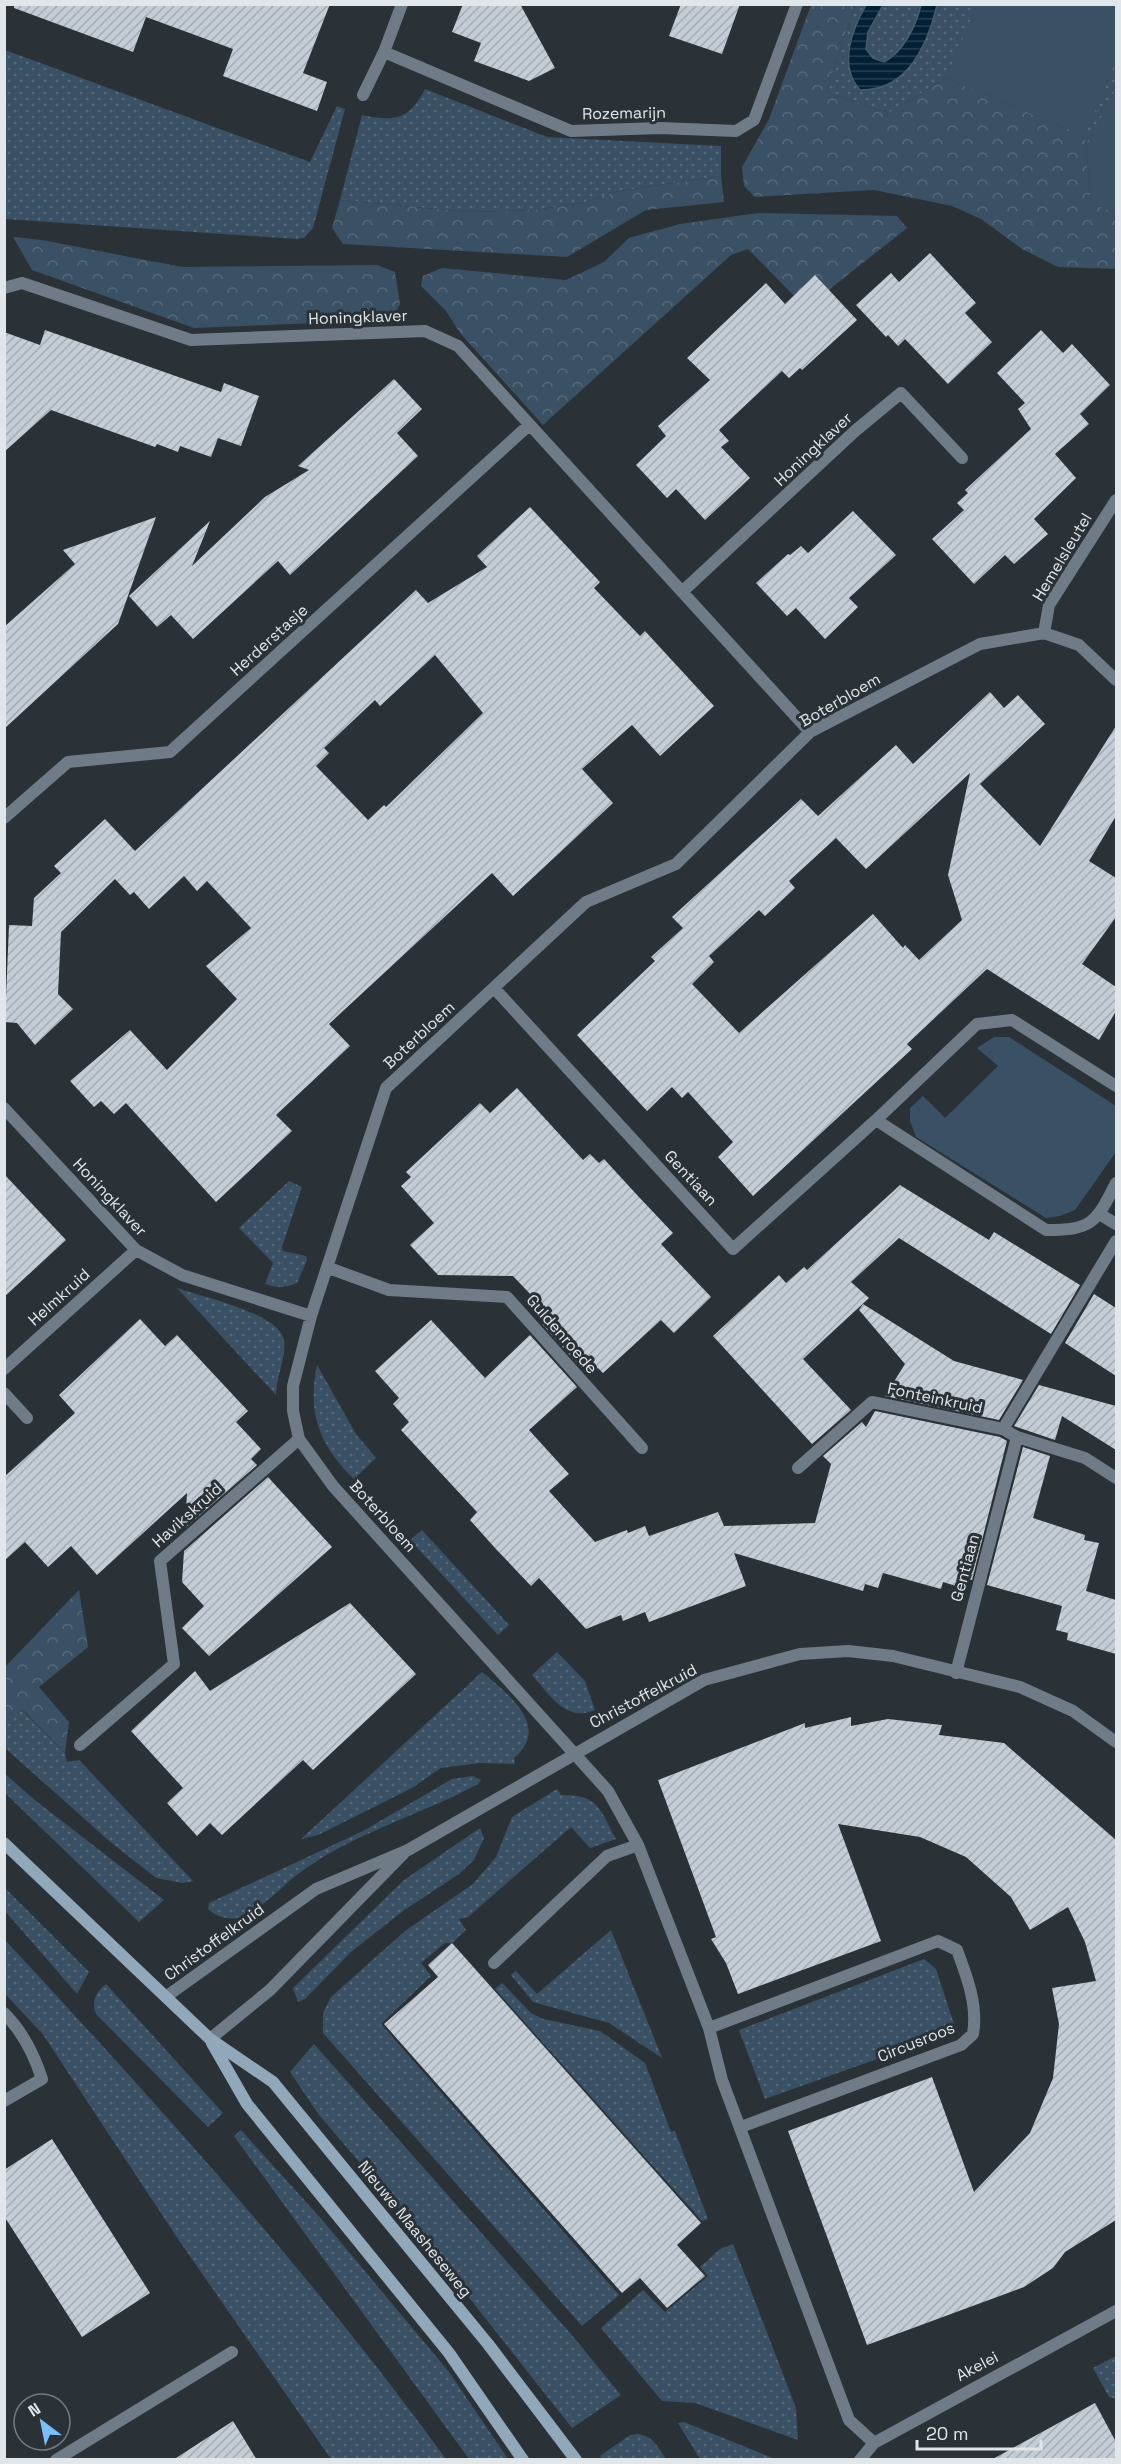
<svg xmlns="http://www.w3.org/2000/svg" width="1121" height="2464" font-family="'Space Grotesk',sans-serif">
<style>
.grass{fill:url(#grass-dots)}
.forest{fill:url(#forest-crowns)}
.park{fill:#3a5064}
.water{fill:url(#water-rules);stroke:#465b6b;stroke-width:1.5}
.building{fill:url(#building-hatch);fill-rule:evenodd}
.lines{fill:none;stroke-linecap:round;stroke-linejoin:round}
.service{stroke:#6f7c88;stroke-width:12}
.minor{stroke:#6f7c88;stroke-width:12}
.tertiary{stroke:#6f7c88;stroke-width:12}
.secondary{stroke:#91a7ba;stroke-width:12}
.labels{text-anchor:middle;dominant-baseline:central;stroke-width:6;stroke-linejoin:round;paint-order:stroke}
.street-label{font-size:16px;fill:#e1e6ea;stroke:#2a3238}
</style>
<defs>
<pattern id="grass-dots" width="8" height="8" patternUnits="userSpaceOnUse" patternTransform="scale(1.5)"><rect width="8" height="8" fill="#3a5064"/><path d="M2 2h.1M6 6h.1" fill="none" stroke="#56697a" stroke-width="1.8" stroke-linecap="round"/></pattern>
<pattern id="forest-crowns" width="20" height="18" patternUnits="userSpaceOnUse" patternTransform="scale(1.5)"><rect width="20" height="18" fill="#3a5064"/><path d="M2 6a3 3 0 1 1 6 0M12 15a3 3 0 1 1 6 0" fill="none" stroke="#56697a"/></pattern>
<pattern id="water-rules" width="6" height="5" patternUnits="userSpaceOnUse" patternTransform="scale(1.5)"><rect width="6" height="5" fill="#031f35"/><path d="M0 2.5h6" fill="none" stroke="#274052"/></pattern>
<pattern id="building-hatch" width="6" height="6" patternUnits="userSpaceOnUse" patternTransform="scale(1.5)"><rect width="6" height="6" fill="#c4cdd5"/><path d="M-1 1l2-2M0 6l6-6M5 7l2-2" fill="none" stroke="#a4abb1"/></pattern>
</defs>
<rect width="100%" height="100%" fill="#2a3238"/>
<path class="grass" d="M855 5H1116V213L1091 203 1085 136 946 78 889 113 826 92Z
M5 50 310 162 337 106 345 109 313 228 304 238 297 239 5 219Z
M425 89 547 137 721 146V176L619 191 582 203 534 210 468 212 340 200 362 115C395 122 409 120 425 89Z
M289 1181 302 1187 282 1247 283 1251 306 1256 307 1260 297 1283C285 1288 278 1288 265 1284L273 1263 239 1228Z
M177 1288C202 1297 279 1313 284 1340 287 1355 276 1378 276 1395Z
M317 1365 356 1434 376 1458 354 1479C319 1445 307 1412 317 1365Z
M422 1530 509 1625 498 1635 410 1540Z
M557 1652 585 1681 595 1710C566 1723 549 1694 532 1675Z
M482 1672C507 1693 552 1727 514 1758L515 1764 480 1763 441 1768 412 1788 318 1835 301 1839Z
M23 1711 65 1753 67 1762 79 1760 193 1881 183 1883 156 1878 108 1840 5 1748V1716Z
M4 1773 36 1801 164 1900 139 1922 5 1793Z
M473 1776 481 1780 478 1784C417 1817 348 1834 293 1878 278 1890 257 1914 237 1918 227 1920 215 1916 208 1909L209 1903 363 1831 452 1779Z
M557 1789 561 1795C599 1794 600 1810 616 1839L590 1848 571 1827 468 1917 459 1919 466 1930 452 1943H445L421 1963 431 1976 381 2024 619 2295 582 2326 323 2033V2013L331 1997 405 1931 473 1884 496 1857 512 1817Z
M480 1828 484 1838 474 1860 459 1874 403 1911 351 1952 305 1999 298 2002 293 1988 404 1880Z
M5 1888 89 1972 77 1994 5 1911Z
M611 1930 662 2058 609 2023 533 2002 511 1975 516 1971 537 1994Z
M5 1940C159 2106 313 2276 446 2459H331L178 2239 42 2033 5 1994Z
M924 1959 936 1969 955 2027 947 2034 765 2099 739 2030Z
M502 1983 531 2013 543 2019 600 2031 645 2063 671 2132 675 2131 708 2219 702 2221 495 1989Z
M106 1984 223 2113 208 2127 96 2014C91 2001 96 1992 106 1984Z
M314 2044 571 2334 621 2395 572 2428 392 2200 319 2115 290 2072Z
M241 2130 324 2222 449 2372 508 2459H469L234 2136Z
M733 2244 796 2408 798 2440 695 2403 662 2401 601 2328 643 2290 665 2312 708 2276 700 2267 720 2249Z
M1116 2356V2399L1109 2397 1093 2368Z
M684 2422 775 2459H700L678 2423Z
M638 2434C653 2436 658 2447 666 2459L603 2460 600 2456 630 2435Z"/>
<path class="forest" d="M811 5H855L826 92 889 113 946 78 1085 136 1091 203 1116 213V269L1058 267 1022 249 981 219 952 206 874 190 755 197 744 186 742 167 769 119Z
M721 176 724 202 646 210 567 257 343 244 332 228 340 200 468 212 534 210 582 203 619 191Z
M758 213 897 216 907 228 811 304 801 303 748 249 731 255 543 425 460 333 446 311 421 286 423 276 442 268 566 280 604 262 629 238 680 224Z
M13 237 42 240 182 267 377 265 395 272 400 304 392 320 194 328 32 270Z
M79 1590 88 1647 39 1687 69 1722 65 1753 24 1711 5 1716V1667Z"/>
<path class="park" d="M977 5H1116V61L1085 136 946 78Z
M1116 88V213L1091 203 1086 147Z
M994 1037H1009L1116 1106V1152L1075 1210 1060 1216 1046 1218 916 1137 910 1121V1108L923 1096 945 1118 998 1066 977 1048Z"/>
<path class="water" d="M866 5H883L868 32 866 49 873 58 884 62C904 51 916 26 921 5H937C928 43 908 91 860 90 838 66 852 29 866 5Z"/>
<path class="building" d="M14 4H330L303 73 327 82 317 111 223 76 233 49 146 17 133 52 14 8Z
M463 4H520L555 68 529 81 474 61 481 43 452 32Z
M681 4H740L722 54 669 36Z
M930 253 976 303 965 313 992 342 948 384 905 339 898 346 888 335 886 337 856 305 891 273 899 282Z
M815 275 857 320 802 370 800 368 789 378 782 371 719 430 729 441 721 447 750 478 705 520 676 489 667 498 636 465 666 436 658 426 710 380 687 358 766 283 785 304Z
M45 330 221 392 224 383 259 396 241 446 218 438 211 457 180 446 178 452 157 444 155 447 51 410 4 452V332L40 345Z
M1041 330 1063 353 1072 344 1110 385 1080 414 1089 424 1055 454 1076 478 1034 519 1048 534 1014 564 1005 555 974 584 932 539 964 510 957 503 968 493 965 490 1031 429 1018 409 1025 403 997 373Z
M394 379 422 409 397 433 418 456 290 575 278 561 193 639 171 615 157 627 129 596 210 521 192 566 265 497 309 470 298 466Z
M530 507 600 582 594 588 640 636 645 631 714 706 660 756 632 725 582 769 613 803 513 896 492 873 329 1024 350 1046 276 1115 292 1131 216 1202 126 1103 114 1114 101 1101 94 1107 70 1081 130 1030 167 1070 237 999 206 966 251 928 207 881 197 891 184 876 149 909 134 892 130 895 115 879 61 932 58 994 73 1009 35 1045 17 1023 5 1022 9 925 32 926 34 898 61 873 54 866 105 819 135 851 416 590 428 603 487 567 477 556ZM435 655 483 713 386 807 384 805 368 820 316 766 329 753 324 748 375 700 380 706Z
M853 511 896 555 849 598 858 607 825 639 796 608 787 616 756 583 788 554 790 555 801 546 808 553Z
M156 517 118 624 4 729V627L75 564 63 550Z
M990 692 1004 708 1018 695 1045 724 980 784 1040 846 1116 726V816L1089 861 1116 878V917L1082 964 1116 987V1011L1099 1040 987 969 907 1044 912 1049 753 1196 718 1157 733 1142 688 1092 682 1098 672 1087 647 1111 577 1035 655 961 651 957 683 928 672 917 801 799 818 816 896 745 913 764ZM970 773 948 875 962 920 919 960 905 945 903 948 873 914 739 1033 692 984 714 962 709 956 759 910 765 916 795 888 789 881 836 838 866 869Z
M517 1088 583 1160 590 1154 599 1163 604 1159 638 1196 673 1233 661 1244 711 1297 674 1333 661 1320 603 1373 598 1368 589 1376 542 1324 551 1316 513 1276 438 1275 410 1245 434 1223 401 1186 411 1177 406 1172 480 1103 490 1113Z
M4 1174 66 1240 4 1297Z
M900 1185 989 1240 994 1232 1080 1285 1051 1334 899 1238 851 1282 869 1298 803 1359 851 1410 812 1444 713 1336 779 1275 786 1283 804 1267 807 1270Z
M1094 1294 1116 1308V1376L1065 1343Z
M863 1304 954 1361 1023 1380 999 1420 885 1396 905 1364 859 1310Z
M140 1319 165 1346 177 1335 248 1411 236 1422 261 1449 251 1459 257 1465 185 1528 187 1493 97 1575 71 1546 48 1567 25 1542 4 1561V1477L75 1413 59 1395Z
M431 1320 485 1378 530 1335 577 1387 529 1430 569 1474 549 1491 595 1542 627 1530 628 1533 645 1526 649 1536 718 1512 724 1526 815 1523 831 1464 823 1456 862 1422 866 1427 875 1411 1000 1437 1007 1441 972 1580 959 1576 956 1586 943 1582 941 1589 883 1573 878 1588 865 1584 863 1591 734 1553 746 1586 649 1622 645 1612 623 1621 621 1615 586 1629 539 1578 531 1586 495 1548 470 1520 477 1512 401 1430 409 1422 393 1404 399 1398 375 1371Z
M1039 1385 1116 1406V1450L1062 1416 1055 1440 1014 1426Z
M1023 1447 1050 1456 1033 1518 1085 1535 1084 1540 1099 1543 1086 1591 1116 1600V1654L1067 1640 1068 1633 1056 1630 1062 1606 987 1585Z
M268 1477 332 1547 209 1656 182 1628 204 1606 182 1582 184 1551Z
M350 1603 416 1674 313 1770 303 1760 222 1835 210 1823 197 1836 167 1803 183 1788 131 1731 195 1671 210 1691Z
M851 1717V1726L888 1719 942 1725 939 1735 1004 1743 1116 1840V2220L1065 2252 1053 2268 1024 2287 867 2345 788 2131 932 2077 974 2192 1030 2133 1053 2078 1059 2024 1052 1988 1096 1981 1085 1942 1068 1907 1030 1930 1011 1897 966 1857 920 1837 838 1824 881 1941 738 1994 726 1963 711 1939 716 1937 658 1780 805 1723V1728Z
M452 1943 701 2223 677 2245 705 2276 667 2308 640 2278 622 2293 384 2024 438 1977 428 1965Z
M52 2139 150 2293 82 2337 4 2216V2170Z
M1095 2403 1116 2442V2460H991Z
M233 2421 257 2460H173Z"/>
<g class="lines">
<path class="service" d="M1003 1429 1116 1241
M4 2013C23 2032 34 2054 42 2079L4 2101
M56 2460 232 2352"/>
<path class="minor" d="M402 4 384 52 571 131 660 128 736 131 754 120 797 4
M363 95 384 52
M4 288 22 283 191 340 425 331 458 346 810 732
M683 591 855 431 901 393 962 458
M1044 633 1049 605 1116 500
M4 818 68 762 170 752 528 426
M494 988 733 1249 876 1120 1046 1230C1092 1230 1096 1223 1116 1183
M4 1108 136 1250 182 1275 311 1316
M876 1120 977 1024 1012 1020 1116 1086
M1101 1215 1116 1224
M329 1268 389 1290 507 1297 642 1448
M4 1369 136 1250
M4 1393 27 1418
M798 1468 872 1402 1003 1429 1017 1437 1085 1458 1116 1478
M956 1673 1017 1437
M80 1745 174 1664 160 1561 299 1439
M494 1963 607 1856 638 1845
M709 2028 938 1941 957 1950C967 1977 978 2005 973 2034L961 2045 741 2127
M874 2443 849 2420 722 2080 709 2028 638 1845 608 1791 333 1486 299 1439 293 1411V1386L311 1316 386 1088 586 902 676 864 810 732 980 644 1044 633 1079 645 1116 680
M860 2460 874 2443 1116 2311"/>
<path class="tertiary" d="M167 1996 316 1889 408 1850 704 1680 800 1654 848 1651 893 1656 1020 1687 1073 1711 1116 1742
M210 2039 270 1990 404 1853"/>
<path class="secondary" d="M4 1843 210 2039 273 2082 488 2344 576 2460
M212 2043 247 2104 449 2353 523 2460"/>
</g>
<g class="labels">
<g class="street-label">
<text transform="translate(624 113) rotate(-1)">Rozemarijn</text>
<text transform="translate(358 317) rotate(-2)">Honingklaver</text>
<text transform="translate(813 449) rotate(-43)">Honingklaver</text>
<text transform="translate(1062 557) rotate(-59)">Hemelsleutel</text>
<text transform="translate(269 640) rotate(-42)">Herderstasje</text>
<text transform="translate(840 700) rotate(-30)">Boterbloem</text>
<text transform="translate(419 1035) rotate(-43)">Boterbloem</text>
<text transform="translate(691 1178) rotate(47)">Gentiaan</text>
<text transform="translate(110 1197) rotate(47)">Honingklaver</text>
<text transform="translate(59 1297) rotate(-42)">Helmkruid</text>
<text transform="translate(562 1334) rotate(49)">Guldenroede</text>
<text transform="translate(935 1398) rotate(12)">Fonteinkruid</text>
<text transform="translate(187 1515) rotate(-42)">Havikskruid</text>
<text transform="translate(383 1516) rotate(48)">Boterbloem</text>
<text transform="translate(965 1568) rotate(-75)">Gentiaan</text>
<text transform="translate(643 1696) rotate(-28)">Christoffelkruid</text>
<text transform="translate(214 1942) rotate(-36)">Christoffelkruid</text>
<text transform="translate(916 2042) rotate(-22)">Circusroos</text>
<text transform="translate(415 2229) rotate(51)">Nieuwe Maasheseweg</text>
<text transform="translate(977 2366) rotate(-28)">Akelei</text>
</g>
</g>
<rect width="1121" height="2464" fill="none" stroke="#e1e6ea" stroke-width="12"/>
<g transform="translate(42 2422) rotate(328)"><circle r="28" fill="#2a3238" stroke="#737a7f" stroke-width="1.5"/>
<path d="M0-4.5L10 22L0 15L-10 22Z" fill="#7cbef9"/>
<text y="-9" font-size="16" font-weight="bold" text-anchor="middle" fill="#e1e6ea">N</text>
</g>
<path d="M917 2440v9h124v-9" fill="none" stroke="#e1e6ea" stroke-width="3"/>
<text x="926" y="2440" font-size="18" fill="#e1e6ea" stroke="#2a3238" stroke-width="4.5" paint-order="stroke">20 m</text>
</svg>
